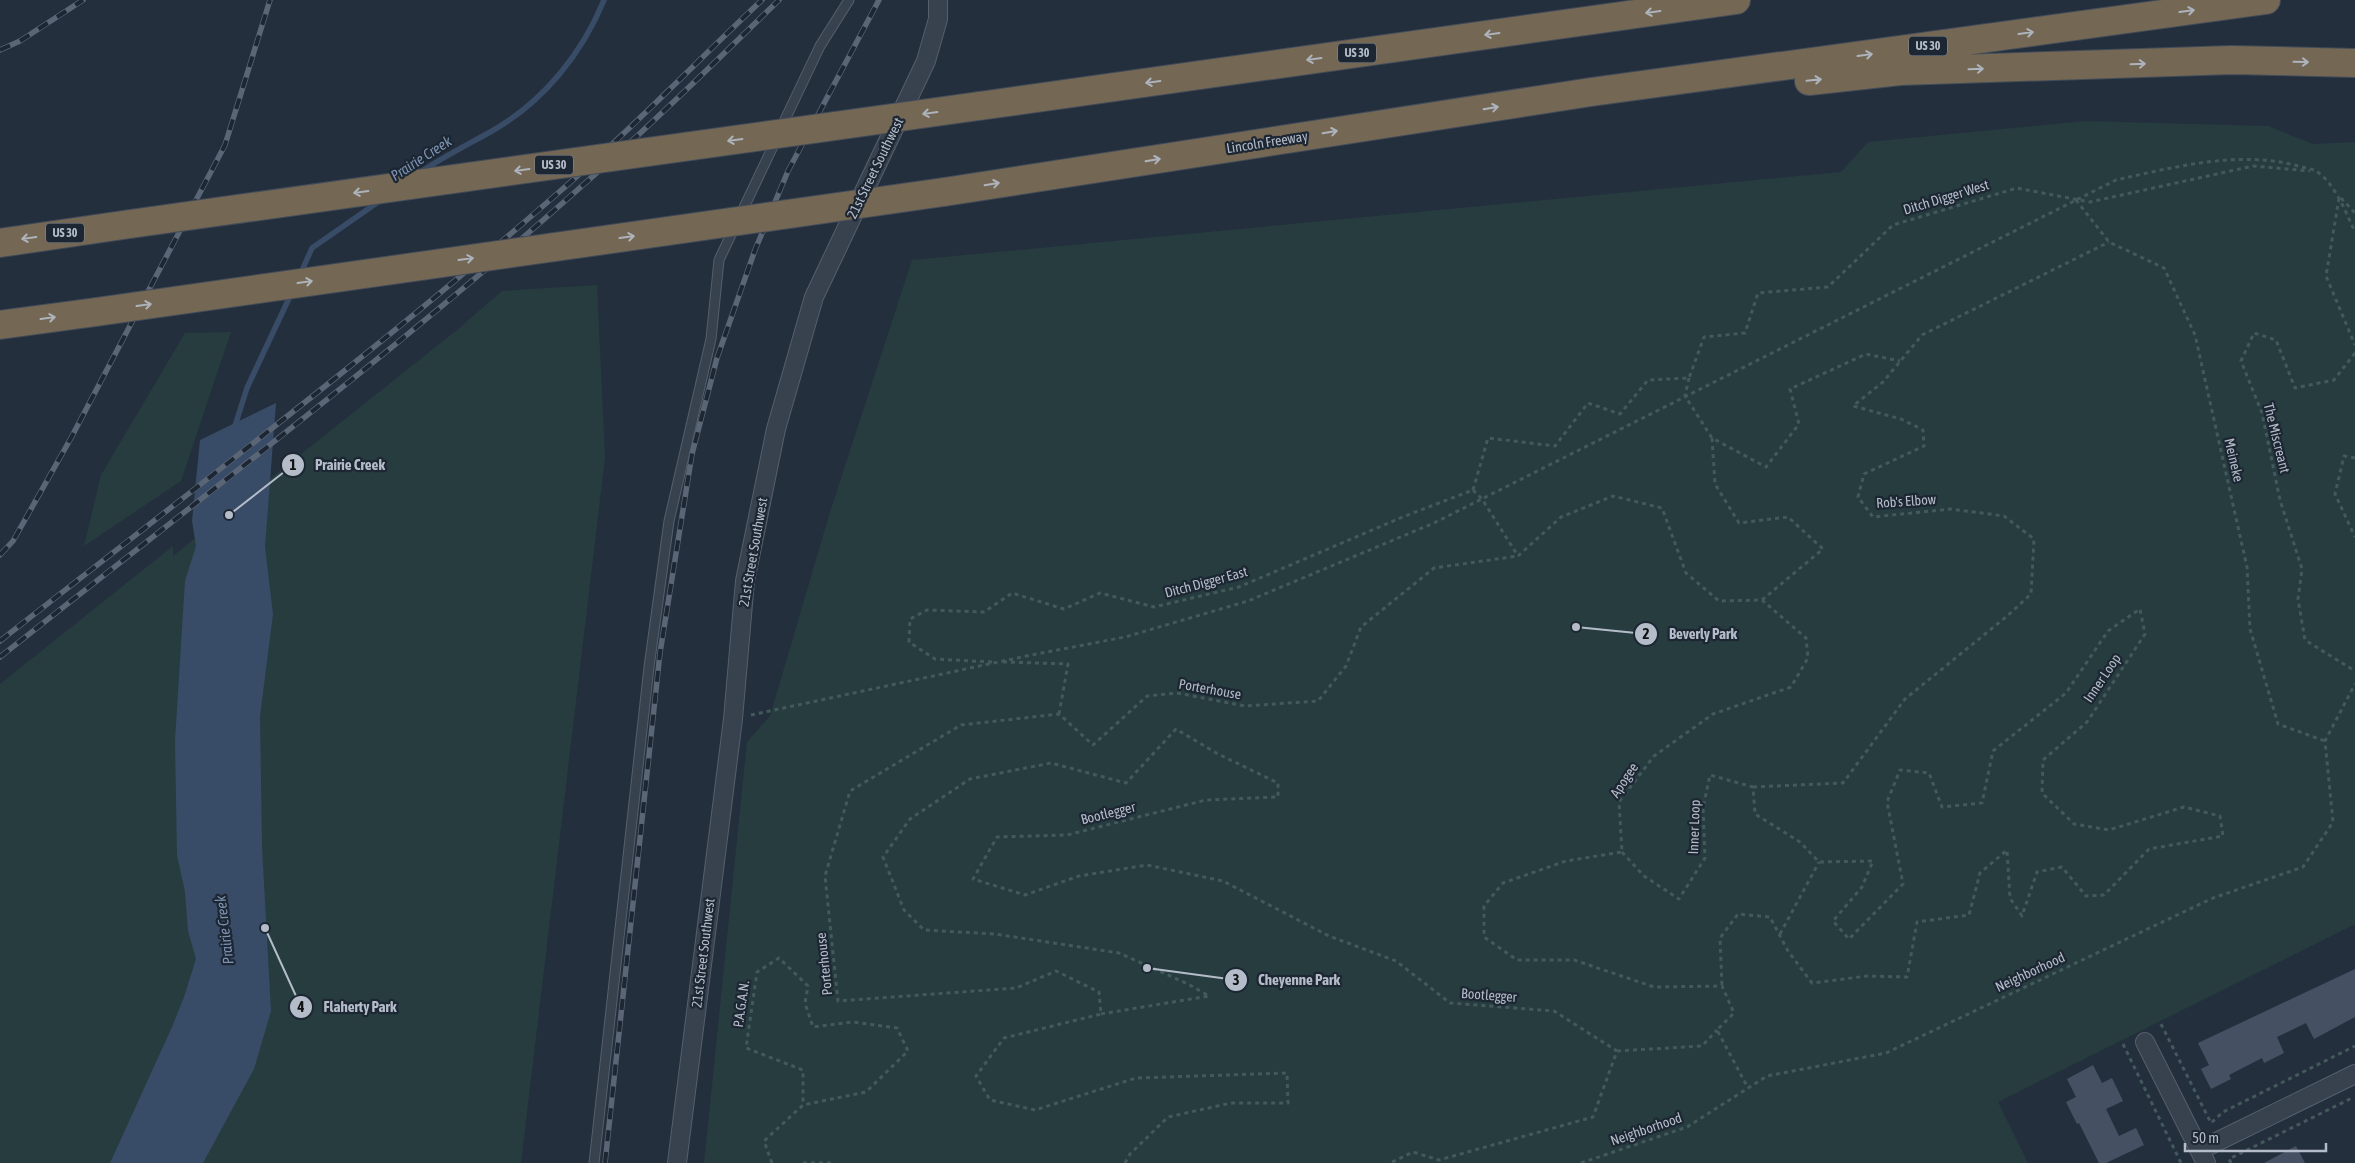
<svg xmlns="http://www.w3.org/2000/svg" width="2355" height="1163" font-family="'Asap Condensed',sans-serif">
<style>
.green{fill:#263c3f}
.water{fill:#394c67}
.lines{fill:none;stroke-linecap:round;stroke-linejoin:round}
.stream{stroke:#394c67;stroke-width:5.5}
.building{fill:#455162}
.service-casing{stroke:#565f6c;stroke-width:11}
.minor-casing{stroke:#565f6c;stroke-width:20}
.motorway-casing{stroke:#434c59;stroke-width:30}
.path{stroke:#44595c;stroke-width:3;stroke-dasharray:4 4;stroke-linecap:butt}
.service{stroke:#38414e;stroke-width:9}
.minor{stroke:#38414e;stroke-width:18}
.motorway{stroke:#746855;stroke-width:28}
.rail-casing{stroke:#5a6575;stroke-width:5.5}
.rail{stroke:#1d2633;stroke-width:4;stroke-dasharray:11;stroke-linecap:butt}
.motorway-bridge-casing{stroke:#434c59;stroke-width:30;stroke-linecap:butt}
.motorway-bridge{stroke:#746855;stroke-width:28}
.oneway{stroke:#aeb4bd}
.labels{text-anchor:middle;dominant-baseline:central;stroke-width:4.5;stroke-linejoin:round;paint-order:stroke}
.shield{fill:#1d2633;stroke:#878f9c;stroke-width:1}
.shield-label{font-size:12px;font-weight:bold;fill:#b4bcc9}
.street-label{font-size:14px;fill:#b4bcc9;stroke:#1d2633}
.water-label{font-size:15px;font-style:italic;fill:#7c92b1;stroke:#1d2633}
.leader{fill:none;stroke:#b4bcc9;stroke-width:2}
.callout-dot{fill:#b4bcc9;stroke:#1d2633;stroke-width:2}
.mark-label{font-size:15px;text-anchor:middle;font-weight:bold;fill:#111}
.callout-label{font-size:15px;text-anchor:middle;font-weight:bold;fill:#b4bcc9;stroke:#1d2633;stroke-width:4.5;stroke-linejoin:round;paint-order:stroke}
</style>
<rect width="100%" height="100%" fill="#242f3e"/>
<path class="green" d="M2085 121 2268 126 2313 144 2355 142V924L1998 1102 2028 1163H704L747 742 770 716 830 512 912 260 1841 172 1868 142Z
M597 285 605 458 521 1163H0V684L173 546V556L457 330 502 291Z
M231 332 181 481 84 546 101 475 185 333Z"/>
<path class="water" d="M276 403 265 547 273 614 260 716 262 847 271 1011 254 1069 203 1163H110L172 1027 184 997 196 959 188 931 185 892 177 855 175 741 185 581 196 546 192 521 200 440Z"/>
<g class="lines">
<path class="stream" d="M419 173C443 157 467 145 492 131 543 102 582 54 604 0
M300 275 312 248 381 200
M234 429 247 388 292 292"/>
</g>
<path class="building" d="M2355 969V1017L2314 1039 2306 1023 2277 1037 2284 1053 2264 1063 2262 1058 2229 1075 2231 1079 2211 1089 2201 1069 2209 1065 2198 1043Z
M2093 1065 2102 1083 2112 1078 2123 1101 2106 1109 2119 1136 2136 1128 2144 1145 2106 1163H2099L2079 1123 2077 1124 2066 1102 2076 1097 2067 1079Z
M2296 1146 2305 1163H2264Z"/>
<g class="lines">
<g class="service-casing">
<path id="service" d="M781 128 820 46 849 0
M594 1163 649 667 669 521 711 339 719 260 776 140"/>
</g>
<g class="minor-casing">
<path id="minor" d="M2145 1042 2206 1163
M2200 1150 2355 1074
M677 1163 733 719 745 581 776 429 814 297 926 61 938 19V0"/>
</g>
<g class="motorway-casing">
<path id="motorway" d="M1809 81 1900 71 2232 60 2355 63
M979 106 1736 0
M944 192 1591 92 2266 0
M0 243 130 224
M0 325 96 312"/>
</g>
<path class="path" d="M2339 198 2326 276 2355 345
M2341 198 2355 213
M2076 200 2109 242 2164 268 2195 335 2247 567 2250 629 2278 724 2325 741
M2355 353 2334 380 2295 388 2276 340 2254 333 2241 361 2262 413 2280 500 2302 569 2298 599 2305 640 2355 671
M1689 378 1685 396 1712 438
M2355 458 2344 456 2335 494 2355 537
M1473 490 1488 438 1555 446 1588 403 1620 414 1648 380 1689 378 1704 337 1745 333 1758 293 1828 287 1893 225 2017 188 2090 202 2253 166 2310 171
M1473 490 1482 499 1518 556
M1518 556 1561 517 1613 496 1662 508 1686 573 1719 601 1762 600 1806 638 1808 658 1791 687 1713 714 1654 756 1619 802 1622 852 1566 861 1503 883 1484 906V937L1517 960H1574L1654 987 1722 986 1734 1013 1717 1030 1748 1088
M1762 600 1823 549 1788 517 1739 523 1715 484 1712 438 1766 467 1799 424 1790 389 1866 354 1900 361
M992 662 935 659 909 642 910 619 927 610 984 612 1012 593 1064 609 1100 593 1154 607 1239 587 1405 516 1473 490
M1003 662 1068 664 1059 714
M751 715 1031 655 1125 637 1248 601 1434 523 2116 180C2175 167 2241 149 2302 167 2306 168 2312 169 2316 171 2335 183 2346 213 2355 232
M1753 787 1843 783 1905 699 2006 617 2031 594 2034 539 2004 516 1951 509 1873 517 1858 497 1864 474 1924 446 1923 430 1901 419 1853 406 1883 382 1922 335 2109 242
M1622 852 1644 876 1679 899 1705 858 1703 808 1710 775 1753 787 1755 814 1800 842 1819 862 1873 861 1862 887 1833 921 1849 939 1903 884 1887 802 1900 770 1929 773 1942 807 1982 803 1993 751 2066 693 2108 631 2140 609 2145 634 2087 722 2043 760 2042 793 2074 824 2109 830 2184 807 2220 816 2223 836 2149 849 2104 895 2086 896 2062 867 2037 872 2022 916 2010 898 2007 850 1980 873 1969 915 1917 922 1907 977 1867 976 1812 983 1788 951 1770 917 1738 914 1720 938 1722 986
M1780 934 1819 862
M1101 1014 1209 996 1188 984 1119 953 995 934 924 930 904 910 883 857 910 819 970 779 1051 763 1126 783 1176 729 1218 754 1278 783V797L1206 800 1067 835 997 837 973 879 1025 895 1079 876 1147 865 1223 881 1329 936 1396 961 1450 1003 1554 1011 1617 1051 1593 1117 1439 1160 1413 1152 1390 1163
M2161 1024 2211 1123 2223 1112 2355 1046
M2123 1044 2181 1163
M1617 1051 1702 1046 1717 1030
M772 1163 764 1141 803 1105 866 1092 908 1051 897 1028 853 1022 813 1027 805 1003 808 986 779 958 757 972 746 1048 803 1070V1105
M803 1163H832
M1125 1163 1130 1154 1168 1117 1231 1103H1288L1287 1073 1136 1078 1035 1110 990 1100 976 1076 1004 1038 1101 1014 1099 992 1056 971 1016 988 838 1001 825 876 850 791 961 725 1059 714 1093 745 1147 696 1177 693 1245 706 1318 701 1346 666 1361 627 1434 568 1518 556
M1581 1163 1687 1127 1767 1076 1886 1053 2213 898 2303 867 2333 822 2325 741 2355 684
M2231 1163 2229 1159 2354 1097"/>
<use href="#service" class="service"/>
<use href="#minor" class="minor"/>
<use href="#motorway" class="motorway"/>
<g class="rail-casing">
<path id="rail" d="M0 50 20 41 83 0
M0 555 13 541 71 438 225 145 270 0
M0 641C187 494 378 350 558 193 629 132 694 64 762 0
M0 657C193 504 390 356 574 193 645 131 712 65 779 0
M605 1163 660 653 692 454 717 358 755 250 788 171 879 0"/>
</g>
<use href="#rail" class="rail"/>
<g class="motorway-bridge-casing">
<path id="motorway-bridge" d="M130 224 979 106
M96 312 944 192"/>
</g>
<use href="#motorway-bridge" class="motorway-bridge"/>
</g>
<defs><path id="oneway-shaft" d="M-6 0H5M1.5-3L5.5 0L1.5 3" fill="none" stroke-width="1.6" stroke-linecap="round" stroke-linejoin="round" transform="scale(1.25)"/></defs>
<g class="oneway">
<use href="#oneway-shaft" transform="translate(2187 11) rotate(-8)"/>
<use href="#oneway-shaft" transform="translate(1653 12) rotate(172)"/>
<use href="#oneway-shaft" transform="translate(2026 33) rotate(-8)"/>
<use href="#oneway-shaft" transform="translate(1492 34) rotate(172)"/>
<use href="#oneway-shaft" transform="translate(1865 55) rotate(-8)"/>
<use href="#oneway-shaft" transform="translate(1314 59) rotate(172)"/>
<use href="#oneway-shaft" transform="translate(2301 62) rotate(1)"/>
<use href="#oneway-shaft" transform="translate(2138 64) rotate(-2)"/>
<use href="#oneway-shaft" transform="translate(1976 69) rotate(-2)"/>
<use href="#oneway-shaft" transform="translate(1814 80) rotate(-6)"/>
<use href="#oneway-shaft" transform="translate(1153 82) rotate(172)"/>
<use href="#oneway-shaft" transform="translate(1491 108) rotate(-9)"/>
<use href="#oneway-shaft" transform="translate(930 113) rotate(172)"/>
<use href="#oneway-shaft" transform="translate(1330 132) rotate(-9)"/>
<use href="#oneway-shaft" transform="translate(735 140) rotate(172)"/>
<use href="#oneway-shaft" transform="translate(1153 160) rotate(-9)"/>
<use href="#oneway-shaft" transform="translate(522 170) rotate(172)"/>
<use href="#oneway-shaft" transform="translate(992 184) rotate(-9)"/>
<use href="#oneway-shaft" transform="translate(361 192) rotate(172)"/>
<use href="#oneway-shaft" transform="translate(627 237) rotate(-8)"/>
<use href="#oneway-shaft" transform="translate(29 238) rotate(172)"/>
<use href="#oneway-shaft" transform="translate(466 259) rotate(-8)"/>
<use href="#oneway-shaft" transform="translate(305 282) rotate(-8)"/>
<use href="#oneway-shaft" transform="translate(144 305) rotate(-8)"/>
<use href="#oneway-shaft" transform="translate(48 318) rotate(-8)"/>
</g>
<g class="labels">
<g class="shield">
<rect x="1909" y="36.5" width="38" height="19" rx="4"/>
<rect x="1338" y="43.5" width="38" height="19" rx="4"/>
<rect x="535" y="155.5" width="38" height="19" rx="4"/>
<rect x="46" y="223.5" width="38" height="19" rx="4"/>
</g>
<g class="shield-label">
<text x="1928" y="46">US 30</text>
<text x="1357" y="53">US 30</text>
<text x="554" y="165">US 30</text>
<text x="65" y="233">US 30</text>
</g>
<g class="street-label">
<text transform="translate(1267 142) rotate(-9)">Lincoln Freeway</text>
<text transform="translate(875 168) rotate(-64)">21st Street Southwest</text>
<text transform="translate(1946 197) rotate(-17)">Ditch Digger West</text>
<text transform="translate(2277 438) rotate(76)">The Miscreant</text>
<text transform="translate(2234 460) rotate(77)">Meineke</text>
<text transform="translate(1906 501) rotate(-4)">Rob's Elbow</text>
<text transform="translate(753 552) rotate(-80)">21st Street Southwest</text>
<text transform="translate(1206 582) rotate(-15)">Ditch Digger East</text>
<text transform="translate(2102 678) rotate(-56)">Inner Loop</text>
<text transform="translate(1210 689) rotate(10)">Porterhouse</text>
<text transform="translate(1624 780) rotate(-56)">Apogee</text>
<text transform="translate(1108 813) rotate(-14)">Bootlegger</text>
<text transform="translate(1694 827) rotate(-88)">Inner Loop</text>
<text transform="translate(703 953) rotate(-83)">21st Street Southwest</text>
<text transform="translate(824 964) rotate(-96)">Porterhouse</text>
<text transform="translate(2030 972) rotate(-25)">Neighborhood</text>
<text transform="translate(1489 995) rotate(4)">Bootlegger</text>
<text transform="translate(741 1004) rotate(-82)">P.A.G.A.N.</text>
<text transform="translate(1646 1129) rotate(-19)">Neighborhood</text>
</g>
<g class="water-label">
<text transform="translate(421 158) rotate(-33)">Prairie Creek</text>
<text transform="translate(224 930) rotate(-97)">Prairie Creek</text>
</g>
</g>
<path class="leader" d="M229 515L293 465M1576 627L1646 634M1147 968L1236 980M265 928L301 1007"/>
<g class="callout-dot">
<circle cx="229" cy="515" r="5"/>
<circle cx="1576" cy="627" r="5"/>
<circle cx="1147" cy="968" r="5"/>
<circle cx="265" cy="928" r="5"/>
<circle cx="293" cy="465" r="12"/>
<circle cx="1646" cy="634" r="12"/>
<circle cx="1236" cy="980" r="12"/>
<circle cx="301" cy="1007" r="12"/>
</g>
<g class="mark-label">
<text x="293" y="470">1</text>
<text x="1646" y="639">2</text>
<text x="1236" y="985">3</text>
<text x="301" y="1012">4</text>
</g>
<g class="callout-label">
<text x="350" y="470">Prairie Creek</text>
<text x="1703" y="639">Beverly Park</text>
<text x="1299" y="985">Cheyenne Park</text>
<text x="360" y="1012">Flaherty Park</text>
</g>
<path d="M2185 1143v8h141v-8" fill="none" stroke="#b4bcc9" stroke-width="2.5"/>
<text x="2192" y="1143" font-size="15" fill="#b4bcc9" stroke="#1d2633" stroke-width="4" paint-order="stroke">50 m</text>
</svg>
